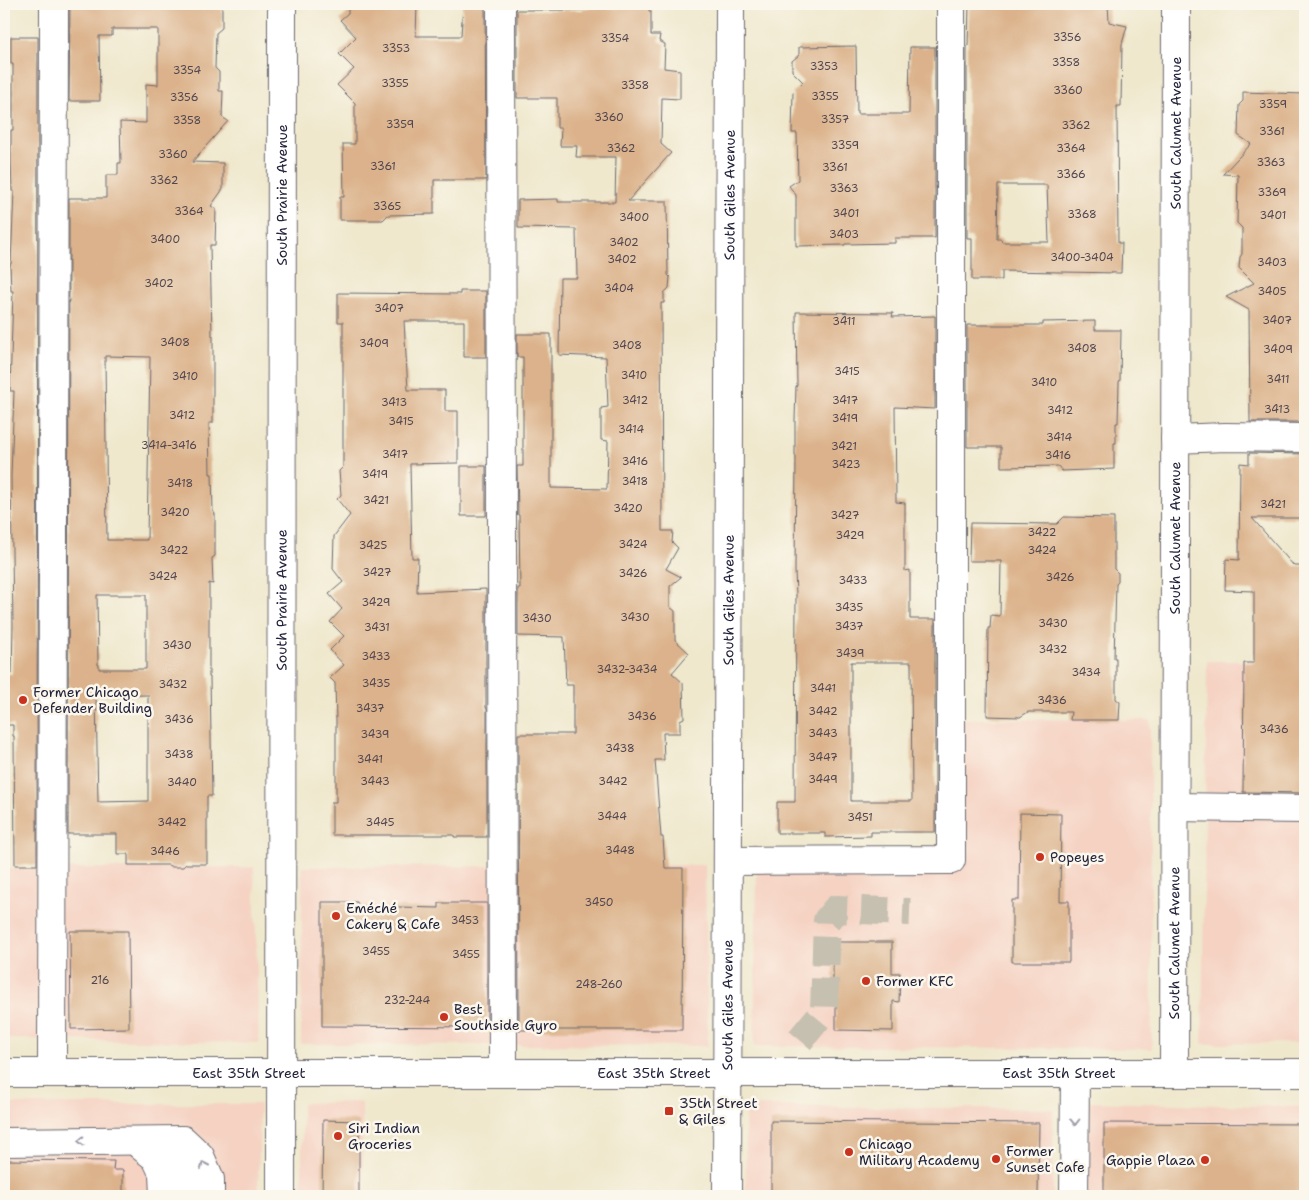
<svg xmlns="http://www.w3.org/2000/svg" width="1309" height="1200" font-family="'Shantell Sans',sans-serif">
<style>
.built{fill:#f5d2c2}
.building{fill:#dbb28b;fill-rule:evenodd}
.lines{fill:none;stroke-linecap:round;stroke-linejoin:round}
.minor-tunnel{stroke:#c6c0b0;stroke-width:28;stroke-dasharray:28 14;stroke-linecap:butt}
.minor-casing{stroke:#6a676e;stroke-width:30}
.major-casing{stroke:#6a676e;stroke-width:30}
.minor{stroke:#fff;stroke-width:28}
.major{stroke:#fff;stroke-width:28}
.oneway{stroke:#9c9ca7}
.poi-dot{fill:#c8321e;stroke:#fbf7ec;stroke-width:2}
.labels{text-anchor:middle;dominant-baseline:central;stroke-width:5;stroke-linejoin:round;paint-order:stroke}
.number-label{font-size:11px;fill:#50464f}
.street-label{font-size:14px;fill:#22223b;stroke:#fbf7ec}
.poi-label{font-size:14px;fill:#22223b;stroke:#fbf7ec;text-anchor:start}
</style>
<rect width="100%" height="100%" fill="#fbf7ec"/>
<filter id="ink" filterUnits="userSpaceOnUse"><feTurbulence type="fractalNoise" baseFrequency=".02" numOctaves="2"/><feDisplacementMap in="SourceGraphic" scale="10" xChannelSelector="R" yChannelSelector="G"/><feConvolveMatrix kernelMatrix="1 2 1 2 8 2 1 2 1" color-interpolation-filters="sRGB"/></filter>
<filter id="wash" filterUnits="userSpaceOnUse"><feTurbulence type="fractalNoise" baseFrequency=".0096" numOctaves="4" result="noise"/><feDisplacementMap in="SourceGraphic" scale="20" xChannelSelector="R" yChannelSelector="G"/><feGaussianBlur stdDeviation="1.12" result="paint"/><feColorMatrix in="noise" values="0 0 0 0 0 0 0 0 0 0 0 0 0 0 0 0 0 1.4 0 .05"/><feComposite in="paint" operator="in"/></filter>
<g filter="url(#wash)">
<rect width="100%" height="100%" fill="#efe8cd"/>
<path class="built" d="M1207 661H1305V1043L1202 1044Z
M962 719 1150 720 1152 1049 754 1046 757 865 963 863Z
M705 865 708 1046 301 1044 302 867Z
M254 867 259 1043 4 1039V869Z
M362 1102 363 1196H302V1103Z
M1087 1102 1305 1107V1196H1086Z
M4 1104H260L258 1196H4Z
M745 1106 1053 1109V1196H746Z"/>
<g id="blocks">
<path class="building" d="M70 4H222V28L216 33 215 68 219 72V91H223L222 117 228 121 192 162 223 163V189L211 206 216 209 215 245H210L212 336H213V423H209L210 474H212L213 511 215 514V556L212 558 213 584 209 583V677H210L212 796H207V864H186L183 867H172L168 865H128V854H117V834H68L69 198H106V175H118V163H121L120 122 146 123V84L158 85V29H112V36H99L100 101H69ZM105 356 150 357 147 540H107ZM97 595H146V669H99V665H98ZM148 695V801L98 802 96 696Z
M348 4H417L416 36H461L463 4H485L486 180H434V214L388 215 383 220H340V197H344L343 144H355V103L337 85 354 69 339 54 356 37 340 20 348 13Z
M969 4H1108L1109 22 1127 26 1122 44 1121 106H1117L1118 243H1122L1121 273 1002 271V280H972V238H967V46H968ZM998 185H1047L1049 242H1002L1001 239H997Z
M583 8H649V11H651V35H660L659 41 665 44 664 68 680 70V99L662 98 661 144 671 153 628 201H667L668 275 670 277 669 288 664 293V303H661L662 531H673L672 542 678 548 666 569 681 577 670 586V607L675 611V640L689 653 672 673 683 683 684 718 680 720V733H663L664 760H655L661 837H663L665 868H683L682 1030H519L518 734H573V685H566L564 637 518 636V588H520L519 515H518L517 466H523V357H517V334H551V488L607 489 608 441 601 440V408L608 407 606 357 559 355 560 278H577L576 229 518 228V200L558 199V202H615L616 157H576L577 146H560L561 128H557V98H517V10H583Z
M11 37H38L37 865H15L14 736H13V725H4V674H12L13 625 11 476 14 391H10L13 291H11L10 264H11L14 191H12L11 160V130H13V64H11Z
M856 46 857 114H909L910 47H935V238H895V243L845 244V245L796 246V195L789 186 798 180 797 133H792L793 92 803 82 792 71V61L799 55V47Z
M1243 92 1305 94V422H1250L1249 310 1226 297 1254 283 1239 268 1240 257 1242 254V228L1237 223 1238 175 1223 174 1251 144 1238 135 1239 105 1243 101Z
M460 291H486V357H464V321H404L408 390H445V411H458V463L410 464 412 558H418L417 592 486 589V708H487V837H454V835H332V802H336V721L335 683 330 678 344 665 330 650 344 636 330 622 342 609 329 594 343 582 333 569 334 536 350 515 337 499 341 495 339 471 343 467V322H338V293L460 294Z
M796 312 893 313 892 317 935 316V409L895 407 896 502 905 503V571L910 570V619H935V832H871V836L825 837V833H777V802H795L796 594 795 571 796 456H795V420L796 386H797ZM851 662H911L912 801H851Z
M1095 321V330H1121L1120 380 1119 382 1118 423H1116V443H1114V469L1062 471 1058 466 1001 467V447H967V325H1043V322Z
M1249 453 1305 454V518H1252L1294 566H1305V793L1243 792 1244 663H1254V591L1225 590 1226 559 1239 560 1240 463 1249 464Z
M461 466H486V516H461Z
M1064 517 1114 518V569L1118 573V582L1116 584 1114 658H1116V699L1120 702 1119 720H1070L1071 712H1028L1020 717 987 716 988 628H990L991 615 1000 616 1001 561H969L970 523 1057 524Z
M1020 813 1061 814 1060 901H1069V962H1012V900H1019Z
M322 902H357L358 906 439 908V903H487V1027L322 1026Z
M70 931H128L129 1028 71 1029Z
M839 942H892V973H900L899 1002 893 1001V1031L836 1030V989H833V956H838Z
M323 1120 359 1121V1196H322Z
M771 1121 1039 1123 1038 1196H771Z
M1104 1123 1305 1124V1196H1104Z
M4 1160 114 1161 113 1170H123V1196H4Z"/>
</g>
</g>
<g filter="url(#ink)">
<use href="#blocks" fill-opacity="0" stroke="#6a676e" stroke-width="1"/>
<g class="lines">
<path class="minor-tunnel" d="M800 1040 824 1011 827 920 836 909 910 912"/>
<g class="minor-casing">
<g id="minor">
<path d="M501 4 503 1073"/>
<path d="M1175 439 1225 437 1305 438"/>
<path d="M1174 807 1305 809"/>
<path d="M728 861 951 860V4"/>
<path d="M52 1073 54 4"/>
<path id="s1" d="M1174 1073 1176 4"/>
<path d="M4 1142 183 1140 200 1156 210 1179V1196"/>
<path d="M141 1146 156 1158 163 1173 164 1196"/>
<path d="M161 1149 176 1157 187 1170 188 1194 187 1196"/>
<path id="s2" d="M281 1196 282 4"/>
<path id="s3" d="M727 1196 730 4"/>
<path d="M1074 1196 1075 1073"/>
</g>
</g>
<g class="major-casing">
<g id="major">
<path id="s4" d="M4 1073H1305"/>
</g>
</g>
<use href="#minor" class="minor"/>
<use href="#major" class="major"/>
</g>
<defs><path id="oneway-chevron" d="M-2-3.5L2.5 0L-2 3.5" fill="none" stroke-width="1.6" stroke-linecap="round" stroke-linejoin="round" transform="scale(1.25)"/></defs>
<g class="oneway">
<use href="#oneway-chevron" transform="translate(1075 1122) rotate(90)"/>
<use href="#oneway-chevron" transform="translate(81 1141) rotate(179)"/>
<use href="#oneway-chevron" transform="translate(204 1165) rotate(-114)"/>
</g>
</g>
<g class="poi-dot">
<circle cx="23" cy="700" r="5"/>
<circle cx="1040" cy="857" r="5"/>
<circle cx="336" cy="916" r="5"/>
<circle cx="866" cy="981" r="5"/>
<circle cx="444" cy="1017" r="5"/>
<rect x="664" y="1106" width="10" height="10" rx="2.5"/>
<circle cx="338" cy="1136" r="5"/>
<circle cx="849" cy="1152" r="5"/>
<circle cx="996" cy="1159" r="5"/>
<circle cx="1205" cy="1160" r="5"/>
</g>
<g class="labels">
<g class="number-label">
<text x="1067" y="37">3356</text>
<text x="615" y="38">3354</text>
<text x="396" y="48">3353</text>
<text x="1066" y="62">3358</text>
<text x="824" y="66">3353</text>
<text x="187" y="70">3354</text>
<text x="395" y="83">3355</text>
<text x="635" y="85">3358</text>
<text x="1068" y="90">3360</text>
<text x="825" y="96">3355</text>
<text x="184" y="97">3356</text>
<text x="1273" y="104">3359</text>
<text x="609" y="117">3360</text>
<text x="835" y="119">3357</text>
<text x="187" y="120">3358</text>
<text x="400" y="124">3359</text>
<text x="1076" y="125">3362</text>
<text x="1272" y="131">3361</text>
<text x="845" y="145">3359</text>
<text x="621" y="148">3362</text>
<text x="1071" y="148">3364</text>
<text x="173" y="154">3360</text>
<text x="1271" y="162">3363</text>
<text x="383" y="166">3361</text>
<text x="835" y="167">3361</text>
<text x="1071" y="174">3366</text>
<text x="164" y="180">3362</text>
<text x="844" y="188">3363</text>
<text x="1272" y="192">3369</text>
<text x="387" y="206">3365</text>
<text x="189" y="211">3364</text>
<text x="846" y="213">3401</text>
<text x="1082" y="214">3368</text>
<text x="1273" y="215">3401</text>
<text x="634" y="217">3400</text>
<text x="844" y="234">3403</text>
<text x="165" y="239">3400</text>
<text x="624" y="242">3402</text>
<text x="1082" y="257">3400-3404</text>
<text x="622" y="259">3402</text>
<text x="1272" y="262">3403</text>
<text x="159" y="283">3402</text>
<text x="619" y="288">3404</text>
<text x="1272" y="291">3405</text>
<text x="389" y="308">3407</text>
<text x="1277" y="320">3407</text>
<text x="844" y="321">3411</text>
<text x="175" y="342">3408</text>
<text x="374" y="343">3409</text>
<text x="627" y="345">3408</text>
<text x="1082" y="348">3408</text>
<text x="1278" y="349">3409</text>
<text x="847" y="371">3415</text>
<text x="634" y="375">3410</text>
<text x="185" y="376">3410</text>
<text x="1278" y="379">3411</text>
<text x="1044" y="382">3410</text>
<text x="635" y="400">3412</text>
<text x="845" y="400">3417</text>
<text x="394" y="402">3413</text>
<text x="1277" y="409">3413</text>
<text x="1060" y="410">3412</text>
<text x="182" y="415">3412</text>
<text x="845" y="418">3419</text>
<text x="401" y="421">3415</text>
<text x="631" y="429">3414</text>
<text x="1059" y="437">3414</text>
<text x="169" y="445">3414-3416</text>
<text x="844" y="446">3421</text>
<text x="395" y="454">3417</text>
<text x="1058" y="455">3416</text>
<text x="635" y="461">3416</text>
<text x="846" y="464">3423</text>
<text x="375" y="474">3419</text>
<text x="635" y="481">3418</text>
<text x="180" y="483">3418</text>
<text x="376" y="500">3421</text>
<text x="1273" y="504">3421</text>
<text x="628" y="508">3420</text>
<text x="175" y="512">3420</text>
<text x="845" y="515">3427</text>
<text x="1042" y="532">3422</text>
<text x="850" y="535">3429</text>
<text x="633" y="544">3424</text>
<text x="373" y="545">3425</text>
<text x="174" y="550">3422</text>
<text x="1042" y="550">3424</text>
<text x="377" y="572">3427</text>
<text x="633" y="573">3426</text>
<text x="163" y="576">3424</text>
<text x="1060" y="577">3426</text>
<text x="853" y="580">3433</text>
<text x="376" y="602">3429</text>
<text x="849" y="607">3435</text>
<text x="635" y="617">3430</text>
<text x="537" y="618">3430</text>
<text x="1053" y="623">3430</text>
<text x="849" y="626">3437</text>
<text x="377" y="627">3431</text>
<text x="177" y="645">3430</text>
<text x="1053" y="649">3432</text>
<text x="850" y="653">3439</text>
<text x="376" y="656">3433</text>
<text x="627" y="669">3432-3434</text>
<text x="1086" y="672">3434</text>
<text x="376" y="683">3435</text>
<text x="173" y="684">3432</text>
<text x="823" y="688">3441</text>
<text x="1052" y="700">3436</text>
<text x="370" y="708">3437</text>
<text x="823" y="711">3442</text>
<text x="642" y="716">3436</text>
<text x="179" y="719">3436</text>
<text x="1274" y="729">3436</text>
<text x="823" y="733">3443</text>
<text x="375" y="734">3439</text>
<text x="620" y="748">3438</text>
<text x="179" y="754">3438</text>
<text x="823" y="757">3447</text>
<text x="370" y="759">3441</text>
<text x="823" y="779">3449</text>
<text x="375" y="781">3443</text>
<text x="613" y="781">3442</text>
<text x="182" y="782">3440</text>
<text x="612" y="816">3444</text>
<text x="860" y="817">3451</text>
<text x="172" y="822">3442</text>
<text x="380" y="822">3445</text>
<text x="620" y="850">3448</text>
<text x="165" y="851">3446</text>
<text x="599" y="902">3450</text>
<text x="465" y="920">3453</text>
<text x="376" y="951">3455</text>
<text x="466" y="954">3455</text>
<text x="100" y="980">216</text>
<text x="599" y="984">248-260</text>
<text x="407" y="1000">232-244</text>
</g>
<g class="street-label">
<text stroke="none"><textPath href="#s1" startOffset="940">South Calumet Avenue</textPath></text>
<text stroke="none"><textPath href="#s2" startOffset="1001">South Prairie Avenue</textPath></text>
<text stroke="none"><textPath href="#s3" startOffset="1001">South Giles Avenue</textPath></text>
<text stroke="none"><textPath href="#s1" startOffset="535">South Calumet Avenue</textPath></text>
<text stroke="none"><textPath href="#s2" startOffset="596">South Prairie Avenue</textPath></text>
<text stroke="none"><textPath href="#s3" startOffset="596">South Giles Avenue</textPath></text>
<text stroke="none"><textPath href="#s1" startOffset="130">South Calumet Avenue</textPath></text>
<text stroke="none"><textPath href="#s3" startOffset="191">South Giles Avenue</textPath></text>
<text stroke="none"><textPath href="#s4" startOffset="245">East 35th Street</textPath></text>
<text stroke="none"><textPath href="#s4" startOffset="650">East 35th Street</textPath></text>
<text stroke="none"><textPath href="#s4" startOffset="1055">East 35th Street</textPath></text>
</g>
<g class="poi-label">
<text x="33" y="692">Former Chicago<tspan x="33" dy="16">Defender Building</tspan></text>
<text x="1050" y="857">Popeyes</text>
<text x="346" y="908">Eméché<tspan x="346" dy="16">Cakery &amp; Cafe</tspan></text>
<text x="876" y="981">Former KFC</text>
<text x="454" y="1009">Best<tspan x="454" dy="16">Southside Gyro</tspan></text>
<text x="679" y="1103">35th Street<tspan x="679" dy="16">&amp; Giles</tspan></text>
<text x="348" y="1128">Siri Indian<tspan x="348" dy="16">Groceries</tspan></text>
<text x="859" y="1144">Chicago<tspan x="859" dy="16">Military Academy</tspan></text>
<text x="1006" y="1151">Former<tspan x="1006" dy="16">Sunset Cafe</tspan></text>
<text x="1195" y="1160" text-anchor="end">Gappie Plaza</text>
</g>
</g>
<rect width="1309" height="1200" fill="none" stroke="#fbf7ec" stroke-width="20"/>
</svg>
